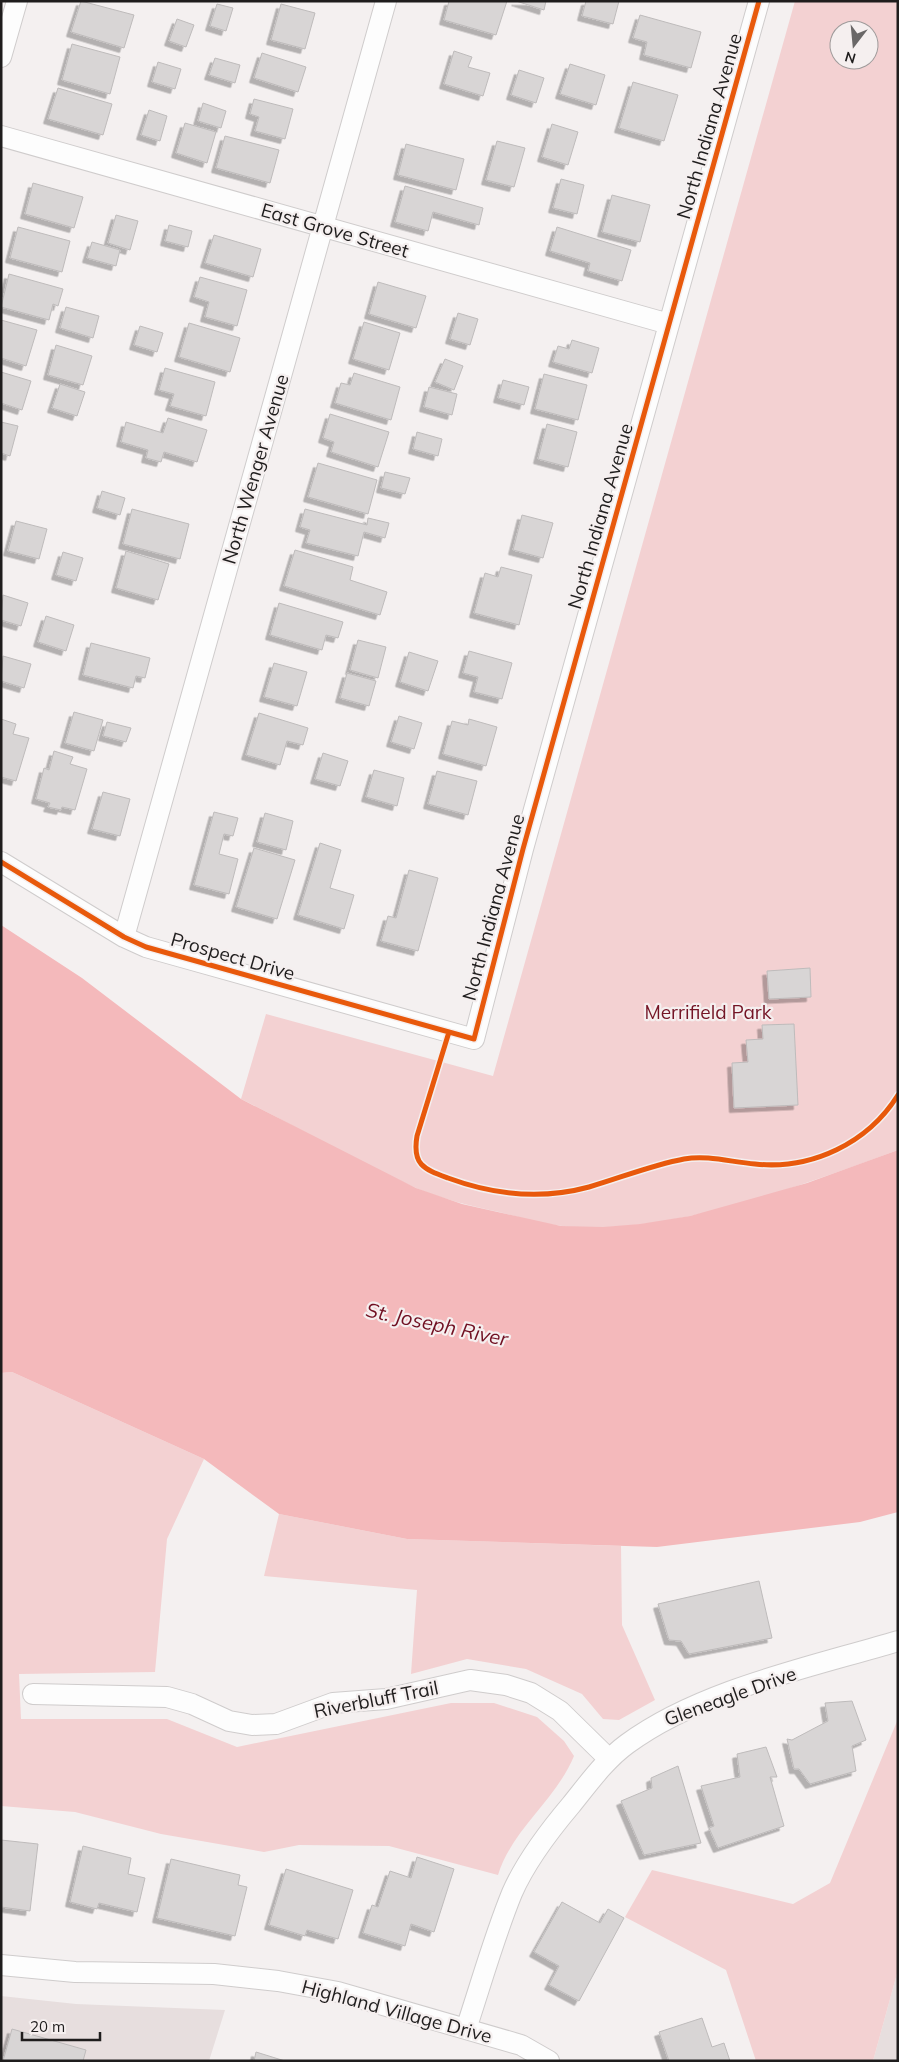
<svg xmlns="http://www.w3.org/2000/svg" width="899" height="2062" font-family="Mulish,sans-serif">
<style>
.built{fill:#e7dede}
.green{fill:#f3d1d2;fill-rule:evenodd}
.water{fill:#f4b9bb}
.building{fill:#d8d5d5;stroke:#bebbbb;filter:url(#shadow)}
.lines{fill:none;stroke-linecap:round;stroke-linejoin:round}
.street-casing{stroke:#cfcccc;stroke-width:22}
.street{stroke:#fdfdfd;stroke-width:20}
.cycleway-casing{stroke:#f5efef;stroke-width:8}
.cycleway{stroke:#e8590c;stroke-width:5}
.labels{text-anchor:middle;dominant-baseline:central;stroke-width:4.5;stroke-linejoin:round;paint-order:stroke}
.street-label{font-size:19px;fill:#1f1d1d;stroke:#f5efef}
.park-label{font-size:19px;fill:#741425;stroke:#f5efef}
.water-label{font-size:20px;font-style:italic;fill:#700f21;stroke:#f5efef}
</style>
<defs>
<filter id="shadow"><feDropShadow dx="-4.5" dy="4.5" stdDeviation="0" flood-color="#0004"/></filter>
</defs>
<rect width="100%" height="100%" fill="#f4f0f0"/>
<path class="built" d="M898 1970V2061H873Z
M1 1996 76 2004 225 2010 209 2061H1Z"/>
<path class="green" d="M795 1H898V1150C799 1186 668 1237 562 1226 541 1224 519 1217 499 1212 471 1206 442 1199 416 1188 356 1161 299 1128 241 1099L266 1014 493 1076ZM839 30H869V60H839Z
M12 1372 204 1459 167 1539 155 1672 19 1674 21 1719H167L237 1747 451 1703H494L537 1717 564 1741 574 1756C556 1800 512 1829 498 1875L389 1846 299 1845 264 1852 161 1834 75 1812 1 1806V1373Z
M279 1514 407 1539 621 1546 622 1625 655 1700 619 1720 603 1719 582 1694 526 1669 467 1659 411 1674 417 1590 264 1576Z
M898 1719V1970L873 2061H756L726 1970 625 1917 652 1870 793 1904 830 1883Z"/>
<path class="water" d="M1 925 82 978 241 1099 416 1188 462 1204 561 1226 603 1227 640 1224 690 1216 807 1183 898 1150V1512L860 1522 657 1547 407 1539 279 1514 204 1459 12 1372 1 1373Z"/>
<path class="building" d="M81 1 134 15 124 48 71 32Z
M449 1H507L496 35 444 20Z
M516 1H546L544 10Z
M586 1H619L613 24 582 16Z
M217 4 233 8 226 31 210 26Z
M281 4 315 13 305 49 271 40Z
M640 15 701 32 691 68 644 55 647 42 633 38Z
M177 19 194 25 186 47 169 41Z
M72 44 120 57 110 94 62 80Z
M454 51 472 57 468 67 490 73 483 96 444 84Z
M262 53 306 67 298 92 254 78Z
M215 58 240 65 235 83 209 75Z
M158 62 181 69 175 89 152 82Z
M570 64 605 75 596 105 560 94Z
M519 70 544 78 536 103 511 95Z
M633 82 678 95 664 141 619 128Z
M58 88 112 104 103 135 48 119Z
M254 99 293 109 285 139 255 131 259 117 250 114Z
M203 103 226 111 221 128 198 121Z
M149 110 167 116 160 141 141 135Z
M185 123 216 132 207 163 176 153Z
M552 124 578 132 568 165 542 157Z
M225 136 279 150 270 183 216 168Z
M497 141 525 148 514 187 486 180Z
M406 144 464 159 456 190 398 175Z
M561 179 584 185 577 214 553 208Z
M33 183 83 197 74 228 25 214Z
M405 186 483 208 479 225 433 212 428 231 395 222Z
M612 195 650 205 640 242 602 232Z
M116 215 138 221 130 250 108 243Z
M169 225 192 231 188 247 165 241Z
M18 227 70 241 62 272 10 258Z
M557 227 631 250 622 281 588 271 590 263 550 251Z
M214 235 261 249 253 277 205 263Z
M92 242 120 250 116 266 87 258Z
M9 274 63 289 58 306 53 304 49 320 1 307Z
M200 277 247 290 237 326 205 317 209 302 194 297Z
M378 282 426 296 416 328 369 314Z
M66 307 99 316 93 338 60 328Z
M458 313 478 319 470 345 450 339Z
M1 320 37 330 26 366 1 358Z
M364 322 400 333 389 370 353 359Z
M189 323 240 338 230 372 179 357Z
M140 326 163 333 157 352 134 345Z
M572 340 599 348 592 373 553 362 558 346 569 349Z
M56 345 92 356 83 385 48 375Z
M445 359 463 366 454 390 435 382Z
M165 368 215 382 206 416 170 406 174 394 159 390Z
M1 372 31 381 22 410 1 403Z
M354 373 400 387 391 420 335 403 341 383 350 385Z
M544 374 587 385 578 420 535 409Z
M503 380 529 387 524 405 498 398Z
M60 384 85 392 77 416 52 408Z
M429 387 457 394 452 415 424 407Z
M330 414 389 432 378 467 331 452 334 442 323 438Z
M168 418 207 430 197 462 164 452 161 462 146 458 148 450 121 442 126 422 163 433Z
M1 422 18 426 10 456 1 453Z
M547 424 577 432 568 467 538 459Z
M417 432 442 439 438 456 413 449Z
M318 463 377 480 368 514 308 497Z
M385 472 410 478 405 494 381 488Z
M102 491 125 498 120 515 97 508Z
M132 509 189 524 180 559 123 544Z
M305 509 367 525 368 518 389 523 385 538 364 532 358 556 306 543 310 530 300 527Z
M522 515 553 523 543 558 513 550Z
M16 521 47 529 39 559 8 551Z
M295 550 353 567 350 580 387 592 380 615 284 586Z
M126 551 169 564 158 600 116 588Z
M63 552 83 558 76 581 56 575Z
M501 567 532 575 519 625 474 613 485 573 498 577Z
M3 595 28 603 21 626 1 620Z
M279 603 343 622 338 638 326 635 322 650 270 635Z
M46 616 74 625 66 651 38 642Z
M358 640 386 647 378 678 350 670Z
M91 643 150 658 145 678 136 676 133 688 83 675Z
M469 651 512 663 502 699 474 692 478 677 463 673Z
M409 652 438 661 428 691 400 682Z
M3 656 31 664 24 688 1 681Z
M274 663 307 672 297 706 264 697Z
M347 673 376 681 369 706 340 698Z
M74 712 103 720 94 751 65 743Z
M259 713 308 728 303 745 287 741 280 765 246 755Z
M399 716 422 723 414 749 391 742Z
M1 719 16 724 13 734 29 738 16 781 1 777Z
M469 719 497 727 486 766 443 754 452 721 468 725Z
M107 722 131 728 126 742 103 736Z
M54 751 73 757 70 764 87 769 75 810 62 807 61 810 48 807 50 803 36 799 44 768 49 770Z
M323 753 348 761 340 786 315 779Z
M374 770 404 778 397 806 366 797Z
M437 771 477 781 468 815 428 804Z
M103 792 130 799 120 836 92 829Z
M214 812 238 818 233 836 224 834 219 854 238 859 229 894 194 885Z
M265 813 293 821 286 850 257 842Z
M320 843 341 850 330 888 354 895 344 929 298 915Z
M254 848 295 860 277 919 236 907Z
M409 870 438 878 418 951 381 941 388 916 396 918Z
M810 968 811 997 769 999 767 971Z
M794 1024 798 1105 734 1108 732 1063 748 1062 746 1040 763 1039 762 1025Z
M759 1581 772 1638 689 1654 681 1641 669 1640 658 1604Z
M852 1701 866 1740 852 1746 856 1771 810 1784 799 1769H794L787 1739 792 1740 828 1721 825 1703Z
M766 1747 777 1777H770L784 1826 718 1848 709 1828 714 1826 701 1786 740 1777 737 1754Z
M678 1766 701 1843 644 1855 621 1801 652 1788 651 1778Z
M1 1840 38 1844 30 1911 1 1907Z
M83 1846 131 1858 128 1874 145 1878 137 1912 99 1903 97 1909 70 1902Z
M417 1857 454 1869 434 1932 411 1924 405 1946 363 1933 372 1905 378 1907 390 1871 411 1878Z
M171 1859 240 1875 238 1885 247 1887 235 1936 157 1918Z
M286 1869 353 1890 338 1939 307 1930 305 1936 269 1925Z
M562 1902 600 1923 608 1909 624 1918 579 2001 549 1985 559 1966 534 1952Z
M702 2018 712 2047 724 2043 730 2061H669L659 2032Z
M12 2029 86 2050 83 2061H3Z
M256 2052 285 2061H254Z"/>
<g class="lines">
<g class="street-casing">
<path id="street" d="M1 57 17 1
M1 136 669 324
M1 862 124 937 146 947 474 1039 523 849 759 1
M124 937 386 1
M33 1694 167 1697 192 1704 229 1721 252 1725 276 1724 333 1703 386 1699 470 1680 506 1685 531 1693 560 1711 609 1759
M1 1965 75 1972 214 1974 278 1981 338 1992 521 2045 549 2061
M466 2029C481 1984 494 1937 512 1893 526 1861 549 1831 571 1805 588 1784 605 1760 627 1744 700 1690 811 1667 898 1641"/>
</g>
<use href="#street" class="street"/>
<g class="cycleway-casing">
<path id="cycleway" d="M1 862 124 937 146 947 474 1039 523 849 759 1
M449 1032 417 1136C412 1165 424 1169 448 1178 494 1195 541 1200 589 1187 620 1178 652 1165 684 1159 708 1155 731 1162 755 1164 812 1170 868 1143 898 1095"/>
</g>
<use href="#cycleway" class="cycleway"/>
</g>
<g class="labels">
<g class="street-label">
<text transform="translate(709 126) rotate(-74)">North Indiana Avenue</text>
<text transform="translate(335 230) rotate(16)">East Grove Street</text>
<text transform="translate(255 469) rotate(-74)">North Wenger Avenue</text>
<text transform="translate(600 516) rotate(-74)">North Indiana Avenue</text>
<text transform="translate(493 907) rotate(-75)">North Indiana Avenue</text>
<text transform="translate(233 956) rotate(16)">Prospect Drive</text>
<text transform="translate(730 1696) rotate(-20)">Gleneagle Drive</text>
<text transform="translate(376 1699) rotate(-11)">Riverbluff Trail</text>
<text transform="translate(397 2011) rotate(15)">Highland Village Drive</text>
</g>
<g class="park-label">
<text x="708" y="1012">Merrifield Park</text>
</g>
<g class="water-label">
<text transform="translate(437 1324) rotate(12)">St. Joseph River</text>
</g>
</g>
<rect width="899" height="2062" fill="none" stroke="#1f1d1d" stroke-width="5"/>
<g transform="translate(854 45) rotate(196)"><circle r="24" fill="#f5efef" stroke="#9f9b9b"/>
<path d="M0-4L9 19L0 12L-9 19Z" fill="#6a6767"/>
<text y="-8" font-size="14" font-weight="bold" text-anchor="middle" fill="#1f1d1d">N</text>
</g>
<path d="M22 2032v8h78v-8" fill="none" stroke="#1f1d1d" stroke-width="2.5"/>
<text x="30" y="2032" font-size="15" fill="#1f1d1d" stroke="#f5efef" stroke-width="4" paint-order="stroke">20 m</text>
</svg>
